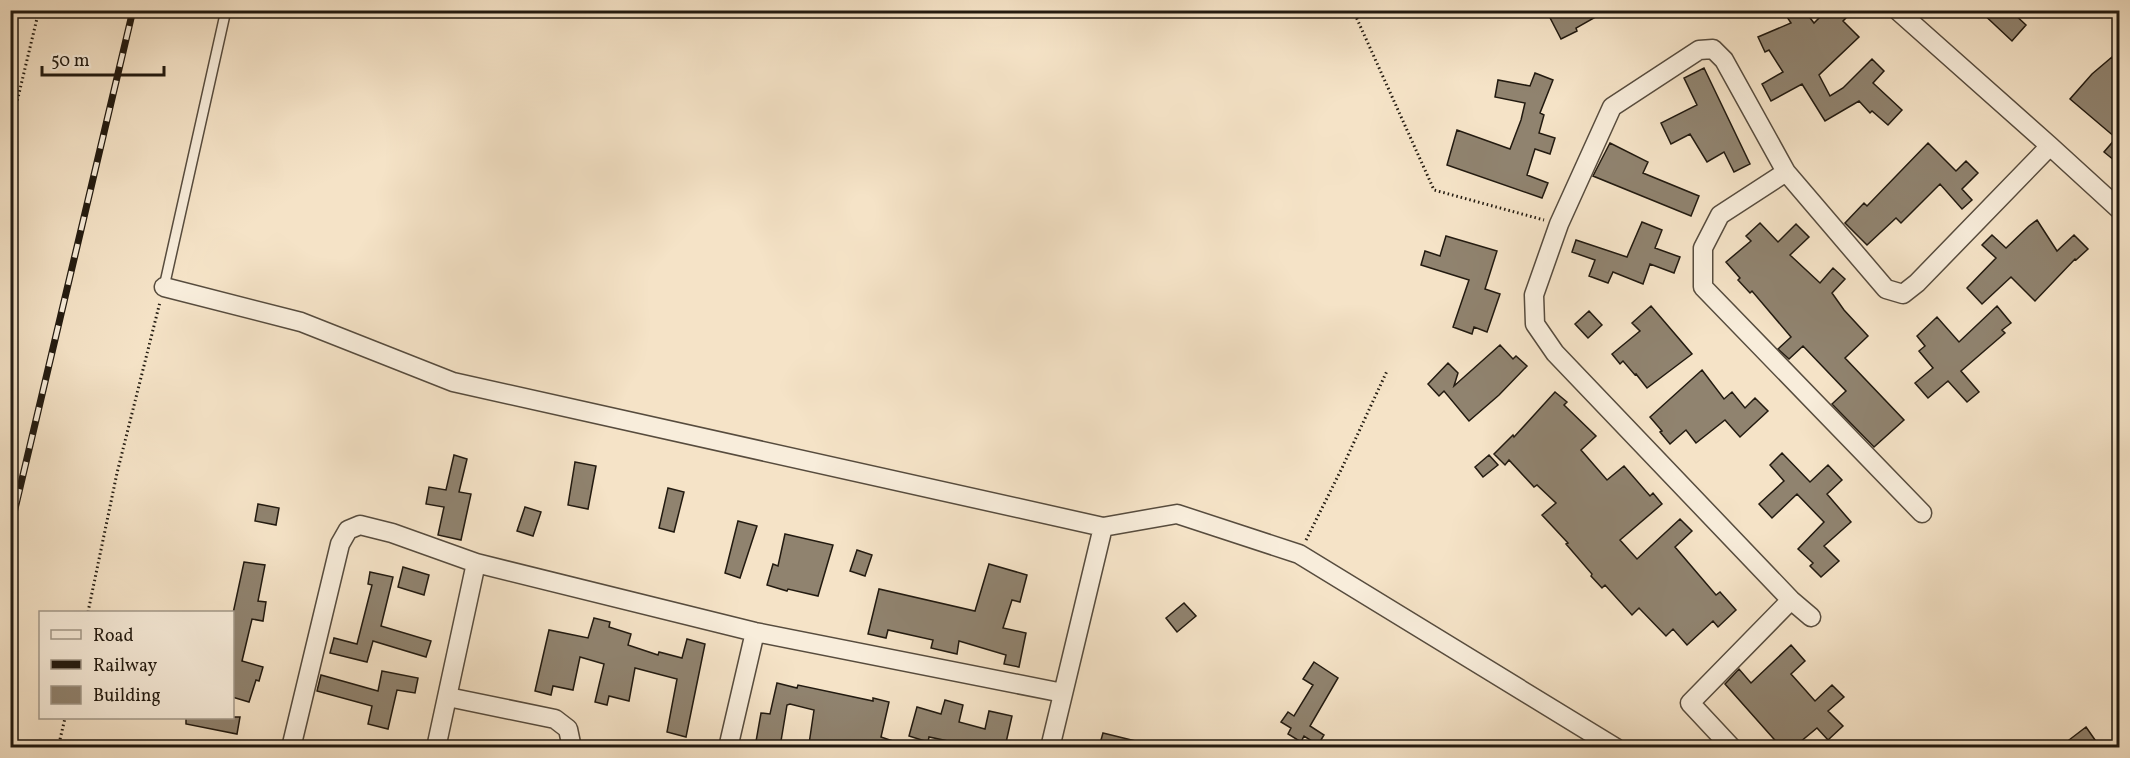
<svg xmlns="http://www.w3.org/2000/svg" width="2130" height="758" font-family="Vollkorn,serif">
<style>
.building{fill:#90836f;stroke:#221a10;stroke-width:1.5}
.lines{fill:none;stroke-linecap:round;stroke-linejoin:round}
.service-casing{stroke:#574c3e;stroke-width:12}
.minor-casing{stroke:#574c3e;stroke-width:21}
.path{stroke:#221a10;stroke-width:3;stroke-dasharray:1.5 3;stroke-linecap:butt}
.service{stroke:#f8eddb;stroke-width:9}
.minor{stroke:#f8eddb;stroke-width:18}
.rail-casing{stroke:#221a10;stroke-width:7}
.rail{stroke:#f8eddb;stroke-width:4.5;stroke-dasharray:14;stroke-linecap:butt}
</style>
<rect width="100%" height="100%" fill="#f5e3c7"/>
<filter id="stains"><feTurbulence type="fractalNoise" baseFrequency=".00333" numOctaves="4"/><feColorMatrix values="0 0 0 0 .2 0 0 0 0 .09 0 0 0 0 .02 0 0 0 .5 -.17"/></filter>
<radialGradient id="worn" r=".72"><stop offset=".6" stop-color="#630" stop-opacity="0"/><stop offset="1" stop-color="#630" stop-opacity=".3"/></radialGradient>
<path class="building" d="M1546 10H1608L1576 28 1577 31 1561 39Z
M1795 10H1804L1814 23 1827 10H1838L1846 18 1843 21 1859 37 1819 75 1830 96 1843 88 1872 59 1884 71 1873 83 1902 110 1888 125 1872 111 1870 113 1859 101 1825 121 1802 84 1771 101 1762 84 1783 72 1769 50 1765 52 1758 37 1791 23 1787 17Z
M1979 10H2010L2026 25 2012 41Z
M2112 57 2120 66V165L2104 152 2116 138 2070 99 2092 74Z
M1704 68 1750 164 1734 172 1724 152 1707 162 1690 134 1671 144 1661 123 1697 105 1684 78Z
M1535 73 1553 80 1540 113 1544 115 1539 133 1555 138 1550 154 1535 149 1527 175 1548 183 1542 198 1447 165 1457 130 1510 149 1521 120 1525 103 1495 97 1498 80 1530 86Z
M1610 143 1648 162 1643 173 1699 196 1691 216 1593 176Z
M1928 143 1956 171 1966 161 1978 173 1962 189 1972 200 1962 209 1940 184 1901 223 1896 218 1867 245 1845 223 1864 203 1867 206Z
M2037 220 2057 251 2074 235 2088 249 2076 260 2075 259 2035 301 2011 277 1982 304 1967 288 1996 258 1982 245 1992 235 2006 248 2029 226Z
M1642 222 1662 230 1655 248 1680 257 1674 273 1650 264 1643 284 1613 272 1608 283 1589 276 1595 260 1572 252 1576 240 1627 257Z
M1760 223 1778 242 1796 224 1809 237 1790 255 1820 283 1833 268 1845 279 1832 293 1844 310 1868 336 1845 358 1904 420 1874 447 1832 404 1846 391 1803 346 1789 359 1778 349 1791 337 1752 291 1750 293 1738 280 1740 278 1726 262 1751 241 1746 236Z
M1446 236 1497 251 1485 289 1500 294 1487 332 1474 327 1472 334 1453 327 1469 280 1421 265 1425 251 1440 256Z
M1651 306 1692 354 1647 388 1636 374 1635 375 1623 361 1620 364 1612 354 1640 331 1632 323Z
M1997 306 2011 323 2002 330 2005 333 1961 371 1979 392 1967 402 1948 381 1928 398 1915 383 1933 368 1919 351 1925 346 1917 336 1937 317 1959 342Z
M1589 311 1602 325 1588 338 1575 324Z
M1500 345 1513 359 1516 356 1527 366 1499 395 1469 421 1444 391 1439 396 1428 384 1448 363 1458 373 1454 386Z
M1702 370 1724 399 1732 392 1745 408 1755 398 1768 411 1740 437 1725 420 1696 443 1686 430 1670 444 1660 432 1662 431 1650 417Z
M1555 392 1567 402 1564 405 1596 436 1581 450 1607 480 1624 466 1650 496 1653 493 1662 504 1620 540 1637 559 1680 519 1692 531 1675 547 1716 595 1720 592 1736 610 1718 627 1713 621 1687 645 1673 629 1666 636 1639 608 1632 615 1605 585 1602 588 1591 576 1592 574 1566 544 1568 543 1542 515 1556 503 1537 485 1534 487 1509 460 1505 465 1494 454 1513 435 1514 437Z
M1782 453 1810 482 1828 465 1842 480 1827 494 1851 522 1824 546 1839 561 1821 577 1810 566 1813 563 1798 549 1824 522 1797 494 1772 518 1759 504 1784 481 1770 465Z
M454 455 467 459 459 492 471 494 461 540 438 535 444 507 426 504 429 487 446 490Z
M1489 455 1498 465 1483 477 1475 467Z
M575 462 596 466 588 509 568 505Z
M668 488 684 492 674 532 659 528Z
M258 504 279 508 276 525 255 521Z
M525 507 541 512 533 536 517 531Z
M738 521 757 526 740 578 725 573Z
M785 534 833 545 818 596 788 589 787 591 767 585 773 564 778 566Z
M857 550 872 555 865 576 850 571Z
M244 562 265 565 258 601 266 602 263 621 252 619 242 661 263 667 259 681 256 680 249 702 232 697V618Z
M989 564 1027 575 1020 602 1012 600 1003 628 1026 633 1019 667 1004 664 1006 655 959 641 957 654 931 648 933 640 888 630 886 638 868 634 879 589 975 611Z
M403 567 429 575 424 595 398 587Z
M370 572 393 577 381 626 431 641 426 657 373 641 367 662 330 653 334 638 357 644 372 585 368 584Z
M1184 603 1196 616 1177 632 1166 618Z
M594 618 610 622 609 627 631 634 628 645 658 655 659 652 682 658 687 639 705 644 686 737 667 732 677 679 635 668 629 701 609 696 607 705 595 702 604 664 580 657 573 690 553 686 551 695 535 691 549 630 588 638Z
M1791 645 1805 661 1791 674 1815 701 1832 685 1844 697 1828 711 1843 726 1828 740 1817 728 1794 747H1781L1725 684 1739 669 1751 683Z
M1314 662 1338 678 1310 726 1324 735 1318 745 1304 736 1301 742 1288 734 1291 728 1281 722 1288 712 1294 716 1313 685 1303 679Z
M382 671 418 678 415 693 397 690 388 729 368 724 372 706 317 691 321 675 378 691Z
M777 683 797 688 798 685 873 701V698L889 702 881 737 905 745V747H825L809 744 814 710 790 704 787 705 780 747H755L761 713 770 714Z
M945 700 963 705 959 722 985 729 989 711 1012 716 1005 747H976L929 737 928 742 909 736 917 707 941 714Z
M186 717H240L237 734 186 724Z
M2086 727 2100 747H2075L2069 740Z
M1103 733 1144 743 1143 747H1099Z"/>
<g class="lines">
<g class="service-casing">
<path id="service" d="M164 287 226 10"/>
</g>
<g class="minor-casing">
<path id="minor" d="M1897 10 2050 146 2120 210
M1786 172 1720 215 1703 248V287L1922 513
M164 287 301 322 453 382 1103 527 1177 514 1299 554 1616 748
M1811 617 1791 600 1555 353 1535 324 1534 295 1559 224 1612 107 1699 50 1713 49 1724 60 1786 172 1886 289 1903 294 1917 283 2050 146
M448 697 555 719 568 729 572 748
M291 748 340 544 348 530 360 525 392 533 476 563 755 632 1063 693
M436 748 476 563
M728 748 755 632
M1050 748 1103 527
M1732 748 1690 703 1791 600"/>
</g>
<path class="path" d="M1353 10 1434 190 1544 220
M10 131 39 10
M1306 540 1342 468 1387 371
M88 612 117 473 160 302
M58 748 65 718"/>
<use href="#service" class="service"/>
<use href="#minor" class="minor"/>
<g class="rail-casing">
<path id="rail" d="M10 530 133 10"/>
</g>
<use href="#rail" class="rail"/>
</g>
<rect width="2130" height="758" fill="none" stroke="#f5e3c7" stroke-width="36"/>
<rect x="12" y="12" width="2106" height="734" fill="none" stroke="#221a10" stroke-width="3"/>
<rect x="18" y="18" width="2094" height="722" fill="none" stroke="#221a10" stroke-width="1.5"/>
<rect x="39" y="611" width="195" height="108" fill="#f8eddb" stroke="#a2998a" stroke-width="1.5"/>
<rect x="51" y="630" width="30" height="9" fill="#f8eddb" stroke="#a2998a" stroke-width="1.5"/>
<text x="93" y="641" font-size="18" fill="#221a10">Road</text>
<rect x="51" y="660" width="30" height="9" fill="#221a10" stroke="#a2998a" stroke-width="1.5"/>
<text x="93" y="671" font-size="18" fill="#221a10">Railway</text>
<rect x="51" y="686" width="30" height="18" fill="#90836f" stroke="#a2998a" stroke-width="1.5"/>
<text x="93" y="701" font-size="18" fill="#221a10">Building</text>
<path d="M42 66v9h122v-9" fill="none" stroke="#221a10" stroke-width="3"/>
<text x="51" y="66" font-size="18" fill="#221a10" stroke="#f8eddb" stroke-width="4.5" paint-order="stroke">50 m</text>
<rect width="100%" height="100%" filter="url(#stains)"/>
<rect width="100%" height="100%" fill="url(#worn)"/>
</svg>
